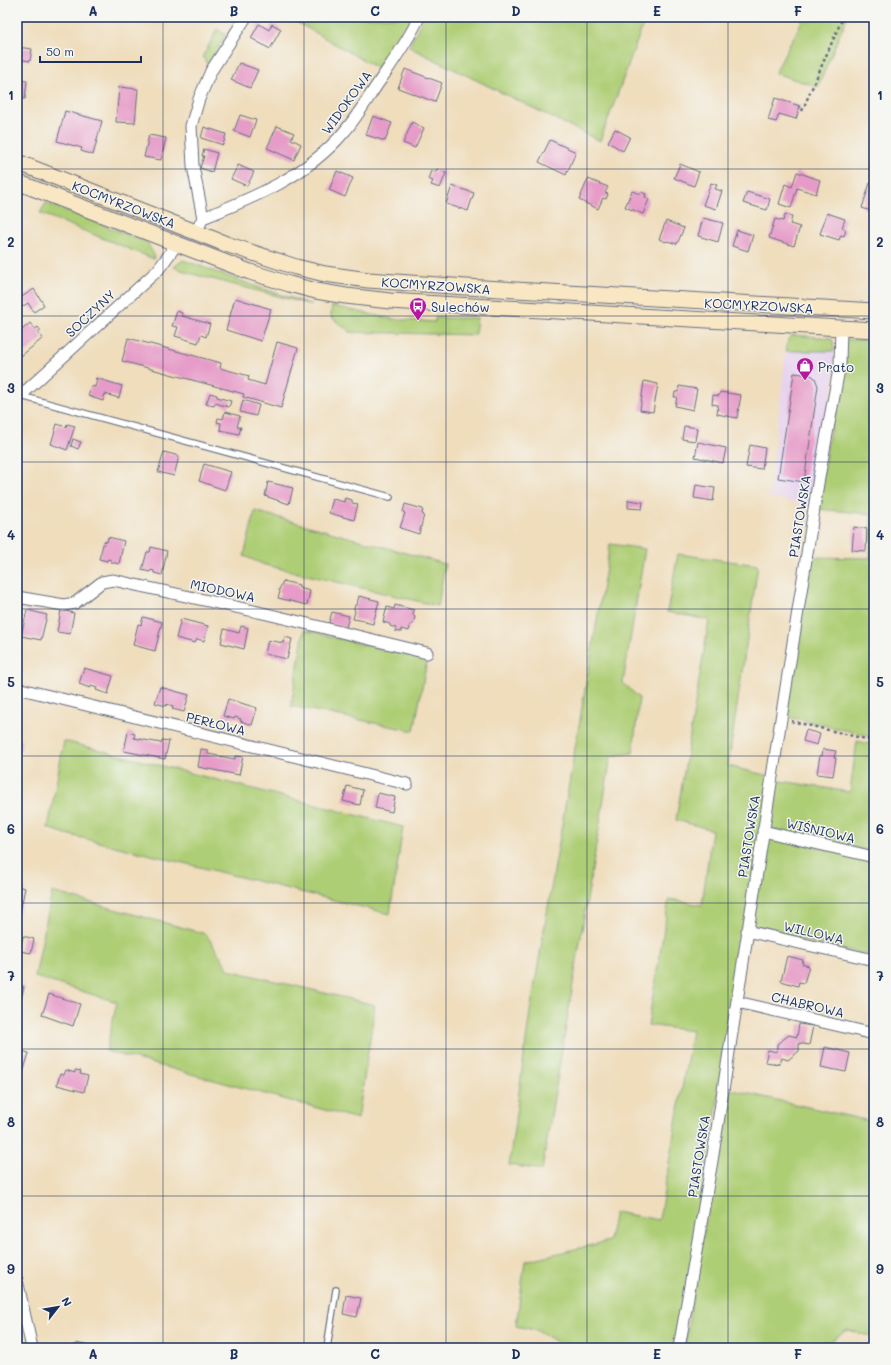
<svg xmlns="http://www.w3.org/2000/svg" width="891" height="1365" font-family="Mali,sans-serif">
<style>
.built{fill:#e7d2ef}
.green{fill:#aece75;stroke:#647e6a}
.building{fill:#e69bc8}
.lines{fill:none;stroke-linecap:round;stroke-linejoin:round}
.service-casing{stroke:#656c7f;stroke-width:8}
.minor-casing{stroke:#656c7f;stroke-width:13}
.secondary-casing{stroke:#656c7f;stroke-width:17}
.path{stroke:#656c7f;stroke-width:2.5;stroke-dasharray:3 3;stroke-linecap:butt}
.service{stroke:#fff;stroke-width:5.5}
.minor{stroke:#fff;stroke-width:11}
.secondary{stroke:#f9e7c3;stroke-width:15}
.grid{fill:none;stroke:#1b2f5e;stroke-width:1;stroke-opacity:0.55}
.labels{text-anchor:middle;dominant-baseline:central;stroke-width:3;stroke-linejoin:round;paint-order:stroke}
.street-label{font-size:13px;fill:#1b2f5e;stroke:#f6f6f2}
.poi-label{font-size:13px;fill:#1b2f5e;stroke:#f6f6f2;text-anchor:start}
.neatline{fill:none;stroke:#1b2f5e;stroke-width:1.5}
.grid-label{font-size:13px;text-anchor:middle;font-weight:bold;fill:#1b2f5e}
</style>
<rect width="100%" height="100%" fill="#f6f6f2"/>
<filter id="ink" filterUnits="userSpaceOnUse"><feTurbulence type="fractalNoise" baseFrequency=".025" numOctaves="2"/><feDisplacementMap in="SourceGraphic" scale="8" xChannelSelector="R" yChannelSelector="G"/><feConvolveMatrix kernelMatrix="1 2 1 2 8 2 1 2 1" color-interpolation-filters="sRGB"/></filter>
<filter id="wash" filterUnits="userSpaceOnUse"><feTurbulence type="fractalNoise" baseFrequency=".012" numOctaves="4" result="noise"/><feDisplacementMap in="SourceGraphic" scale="16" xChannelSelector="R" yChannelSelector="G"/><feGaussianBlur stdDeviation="0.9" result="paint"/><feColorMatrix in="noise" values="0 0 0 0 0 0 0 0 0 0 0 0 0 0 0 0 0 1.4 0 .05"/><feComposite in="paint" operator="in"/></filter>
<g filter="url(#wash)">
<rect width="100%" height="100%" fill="#efddbc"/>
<path class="built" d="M786 351H834V377L812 506 769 497Z"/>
<path class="green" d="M288 17H416L382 71Z
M423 17H646L600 141 409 47Z
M804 17H847L818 87 775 73Z
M217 29 226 35 208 65 203 57Z
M46 203 147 242 154 255V259L40 213Z
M183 260 186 261 249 284 312 305 189 273 174 267Z
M332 306 392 319 435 322V318H477L475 335 350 332 331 317Z
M792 335 831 338 833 341 834 351H786L788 339Z
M845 339 874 341V737L785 716 810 557 870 558 871 514 817 509Z
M255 511 445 564 438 606 265 565 244 556Z
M610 544 645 549 623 683 639 698 633 753 611 756 542 1170 509 1165 530 1012Z
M678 554 758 565 728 766 769 776 709 1156 676 1348H567L539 1331 516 1326 525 1261 609 1241 615 1212 659 1220 692 1031 648 1025 669 899 702 905 712 830 676 820 709 620 667 612Z
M304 630 427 660 414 731 291 706Z
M64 741 403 827 390 914 66 834 48 828Z
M857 741 874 745V852L767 828 775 780 850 792Z
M765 835 874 860V956L751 929Z
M52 892 206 934 229 970 375 1005 358 1119 106 1051 117 1002 35 977Z
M728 1089 874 1122V1337L847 1330 832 1340 830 1348H684Z"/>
<g id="blocks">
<path class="building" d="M259 24 269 30 272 24 281 29 270 49 251 38Z
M17 47 32 49 30 61 17 59Z
M239 63 258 70 250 88 231 80Z
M405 69 442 83 435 102 398 88Z
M17 80 27 81 25 99 17 98Z
M119 87 138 89 135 123 116 122Z
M775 98 800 106 796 119 779 114 776 122 768 120Z
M65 111 102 121 93 155 81 151 82 148 57 141Z
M240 115 256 120 250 137 234 131Z
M373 116 392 123 385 141 366 135Z
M412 122 424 128 415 148 403 143Z
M277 126 294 133 291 139 301 144 294 160 267 148Z
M204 127 226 134 223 145 201 138Z
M615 129 630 137 623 151 608 142Z
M149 135 166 138 161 160 144 157Z
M550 140 576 152 566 175 539 162Z
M204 149 217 153 212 172 200 168 204 156H202Z
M680 164 699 172 694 186 674 178Z
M238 165 254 172 247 186 231 179Z
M437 169 446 173 440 188 431 185 433 181 428 179 431 171 436 172Z
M337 171 353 178 345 197 329 190Z
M797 172 820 180 816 194 797 188 791 208 779 204 785 184 792 187Z
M588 179 608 187 605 193 608 194 606 199 603 198 598 209 579 200Z
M711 183 717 185 715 189 722 191 716 209 703 205Z
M870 183 874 184V212L862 208Z
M452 186 474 193 468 211 446 204Z
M632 191 640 194 641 192 646 194 645 197 649 199 643 214 625 207Z
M747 192 770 199 767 210 743 203Z
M827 213 845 219 842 228 846 230 844 236 841 235 839 240 820 234Z
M785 214 792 217 790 224 800 227 794 246 769 238 775 219 783 221Z
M703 218 723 223 718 242 698 236Z
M666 221 684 228 677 244 667 241 666 242 659 239Z
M737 230 753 235 748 251 732 246Z
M34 289 44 305 34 312 28 303 22 307 17 300Z
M235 298 271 309 261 341 226 330Z
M177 311 182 313V316L210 324 206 337 201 335 198 343 175 336 178 327 172 326Z
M30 323 35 329 38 327 41 331 38 333 43 338 21 356 17 351V334Z
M128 338 221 363 220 368 249 376 248 380 265 385 277 342 298 348 281 408 243 397 244 394 122 361Z
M794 373 811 375 815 378 818 386 804 482 778 478Z
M96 378 122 386 119 398 105 394 103 401 88 396 91 386 95 387 97 380 95 379Z
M644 381 658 384 653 412 640 410Z
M679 386 697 389 693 410 675 406 677 397H674L675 392H678Z
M720 392 741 395 737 418 717 414 718 405 712 404 713 395 719 396Z
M210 393 217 395V397L231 401 229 407 215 403 214 406 206 404Z
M243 400 259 405 256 416 240 412Z
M225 412 240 416 237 427H241L239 434 220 430 221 423 217 422 218 418 223 419Z
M57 424 66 427 67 424 75 426 67 450 51 444Z
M684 426 697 428 695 441 682 439Z
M73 439 81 442 78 449 71 446Z
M698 442 726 448 723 463 695 457Z
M750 445 765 448 762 469 746 467Z
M164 452 179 456 174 476 158 472Z
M204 464 231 472 225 490 199 481Z
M268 482 293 488 289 504 265 496Z
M696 485 715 488 713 501 694 498Z
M345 498 352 500V503L358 504 354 520 329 513 333 499 344 502Z
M628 500 643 502 642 509 628 508Z
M405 504 423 509 422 514 424 515 419 534 400 528 405 513 403 512Z
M854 527 867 529 866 551 852 550Z
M108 537 124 541 119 564 111 562V560L108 559 107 561 99 559 104 541 107 542Z
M151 547 167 551 162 575 154 573V571L151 570 150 572 142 570 147 552H150Z
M283 581 299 585V588L310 591 307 605 278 598 280 592 279 590Z
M359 596 379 601 373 624 365 622 366 621 353 619 355 611 354 609 355 605 357 604Z
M395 605 414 610 413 615 415 617 413 624 410 625 409 631 401 629V632L395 631 396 628 390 626V624L383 622 387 607 394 609Z
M27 610 47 615 41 640 21 636Z
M61 610 74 613 70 634 57 632Z
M332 612 349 616 346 628 329 623Z
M143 617 162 622 155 651 133 645 138 624 141 625Z
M181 619 208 626 204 641 197 639 195 643 176 638Z
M241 626 248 628 244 649 221 643 224 629 239 633Z
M285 637 292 639 287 659 265 654 268 640 283 643Z
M84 668 113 676 108 694 96 690 97 688 91 686 90 688 79 684Z
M160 687 189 695 184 712 172 709 173 706 167 704 166 706 155 703Z
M228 699 257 708 252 725 240 721 241 719 235 717 234 719 223 716Z
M806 730 820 734 817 745 803 741Z
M128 732 135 734 134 738 161 743 162 740 169 741 165 759 124 751Z
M17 739 22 740 20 751 17 750Z
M201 749 208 750V754L235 759V756L243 757 239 775 198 767Z
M823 749 836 751 834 758H836L833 776 817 774 820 755 822 756Z
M347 786 363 790 360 805 343 801Z
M378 793 395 797 392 812 375 808Z
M17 886 25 888 20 912H17Z
M23 936 34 939 31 953 20 951Z
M787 956 803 960 802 964 809 966 804 983 799 982 798 986 781 981Z
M17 985 24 987 19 1007 17 1006Z
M49 994 80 1004 73 1026 42 1015Z
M799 1024 813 1026 809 1045 799 1043V1051L788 1060 782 1058 780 1064 765 1062 768 1050 777 1052V1044L789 1035 797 1037Z
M825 1047 850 1053 846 1072 821 1067Z
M17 1050 29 1053 20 1083H17Z
M66 1070 75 1073V1070L81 1071 80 1074 88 1076 84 1092 57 1085 60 1074 64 1075Z
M346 1295 361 1298 357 1317 343 1314Z
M76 1343 94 1347V1348H74Z"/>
</g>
</g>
<g filter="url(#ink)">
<use href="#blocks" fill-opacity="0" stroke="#656c7f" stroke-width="1"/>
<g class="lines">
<g class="service-casing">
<path id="service" d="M21 396 390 497
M327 1348 336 1290"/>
</g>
<g class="minor-casing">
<path id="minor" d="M203 218 193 166 191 126 199 99 211 71 246 17
M196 232 203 218C255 197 307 176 344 132 357 117 368 98 379 82 393 61 409 40 419 17
M17 399 158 270 177 244
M17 597 64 605 75 603 102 582 113 580 267 614 427 653
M17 688 407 784
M763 831 874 857
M747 931 874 960
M737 1002 874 1034
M17 1280 32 1348
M679 1348 712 1161 781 719 819 477 840 364 841 328"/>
</g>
<g class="secondary-casing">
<path id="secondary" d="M17 162 226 244 296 267 325 274 368 280 466 287 874 311
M17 182 250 272 289 284 316 291 346 296 390 301 874 330"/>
</g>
<path class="path" d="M802 111 843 17
M791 721 874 741"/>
<use href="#service" class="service"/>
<use href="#minor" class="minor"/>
<use href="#secondary" class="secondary"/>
</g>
</g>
<path class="grid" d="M163 17V1348M304 17V1348M446 17V1348M587 17V1348M728 17V1348M17 169H874M17 316H874M17 462H874M17 609H874M17 756H874M17 903H874M17 1049H874M17 1196H874"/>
<defs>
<g id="bus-pin" transform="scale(0.9)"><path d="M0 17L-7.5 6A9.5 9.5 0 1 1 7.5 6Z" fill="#b5179e" stroke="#f6f6f2"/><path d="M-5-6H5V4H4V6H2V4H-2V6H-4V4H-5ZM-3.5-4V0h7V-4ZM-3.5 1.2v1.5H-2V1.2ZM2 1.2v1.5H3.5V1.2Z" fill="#fff"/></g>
<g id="shop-pin" transform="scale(0.9)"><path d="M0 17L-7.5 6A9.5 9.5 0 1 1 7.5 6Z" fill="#b5179e" stroke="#f6f6f2"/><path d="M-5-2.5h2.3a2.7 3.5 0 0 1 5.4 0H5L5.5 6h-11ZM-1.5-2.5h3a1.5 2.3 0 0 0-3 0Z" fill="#fff"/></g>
</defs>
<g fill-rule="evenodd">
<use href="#bus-pin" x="418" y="306"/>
<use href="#shop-pin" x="805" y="366"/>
</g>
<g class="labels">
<g class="street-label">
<text transform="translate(346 102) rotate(-54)">WIDOKOWA</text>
<text transform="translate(124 204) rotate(21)">KOCMYRZOWSKA</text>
<text transform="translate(436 285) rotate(4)">KOCMYRZOWSKA</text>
<text transform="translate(759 305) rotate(3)">KOCMYRZOWSKA</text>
<text transform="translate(90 313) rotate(-43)">SOCZYNY</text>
<text transform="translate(799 516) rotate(-81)">PIASTOWSKA</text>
<text transform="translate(223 590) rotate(12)">MIODOWA</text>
<text transform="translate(216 723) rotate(14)">PERŁOWA</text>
<text transform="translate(821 830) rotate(13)">WIŚNIOWA</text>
<text transform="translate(748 836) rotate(-81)">PIASTOWSKA</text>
<text transform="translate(814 932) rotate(13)">WILLOWA</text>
<text transform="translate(808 1004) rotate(13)">CHABROWA</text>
<text transform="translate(698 1156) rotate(-81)">PIASTOWSKA</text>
</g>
<g class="poi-label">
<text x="431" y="306">Sulechów</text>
<text x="818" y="366">Prato</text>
</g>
</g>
<rect width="891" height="1365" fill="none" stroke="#f6f6f2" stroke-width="44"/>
<g transform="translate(58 1307) rotate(59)" stroke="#f6f6f2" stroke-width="3" paint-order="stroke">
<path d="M0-3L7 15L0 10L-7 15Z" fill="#1b2f5e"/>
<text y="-6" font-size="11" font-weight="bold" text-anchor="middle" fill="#1b2f5e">N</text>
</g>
<path d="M40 56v6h101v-6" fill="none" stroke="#1b2f5e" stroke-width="2"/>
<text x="46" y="56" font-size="12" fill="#1b2f5e" stroke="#f6f6f2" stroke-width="3" paint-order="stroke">50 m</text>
<rect x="22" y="22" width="847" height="1321" class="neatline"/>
<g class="grid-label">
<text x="93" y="16">A</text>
<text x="234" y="16">B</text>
<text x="375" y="16">C</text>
<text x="516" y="16">D</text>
<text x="657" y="16">E</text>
<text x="798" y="16">F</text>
<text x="11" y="100">1</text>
<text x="880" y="100">1</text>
<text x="11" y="247">2</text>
<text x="880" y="247">2</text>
<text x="11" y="393">3</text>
<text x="880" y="393">3</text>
<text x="11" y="540">4</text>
<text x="880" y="540">4</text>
<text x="11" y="687">5</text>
<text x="880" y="687">5</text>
<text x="11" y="834">6</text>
<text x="880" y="834">6</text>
<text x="11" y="981">7</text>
<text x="880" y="981">7</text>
<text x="11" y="1127">8</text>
<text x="880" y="1127">8</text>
<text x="11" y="1274">9</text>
<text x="880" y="1274">9</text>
<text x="93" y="1359">A</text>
<text x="234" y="1359">B</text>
<text x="375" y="1359">C</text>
<text x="516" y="1359">D</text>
<text x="657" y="1359">E</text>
<text x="798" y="1359">F</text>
</g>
</svg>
